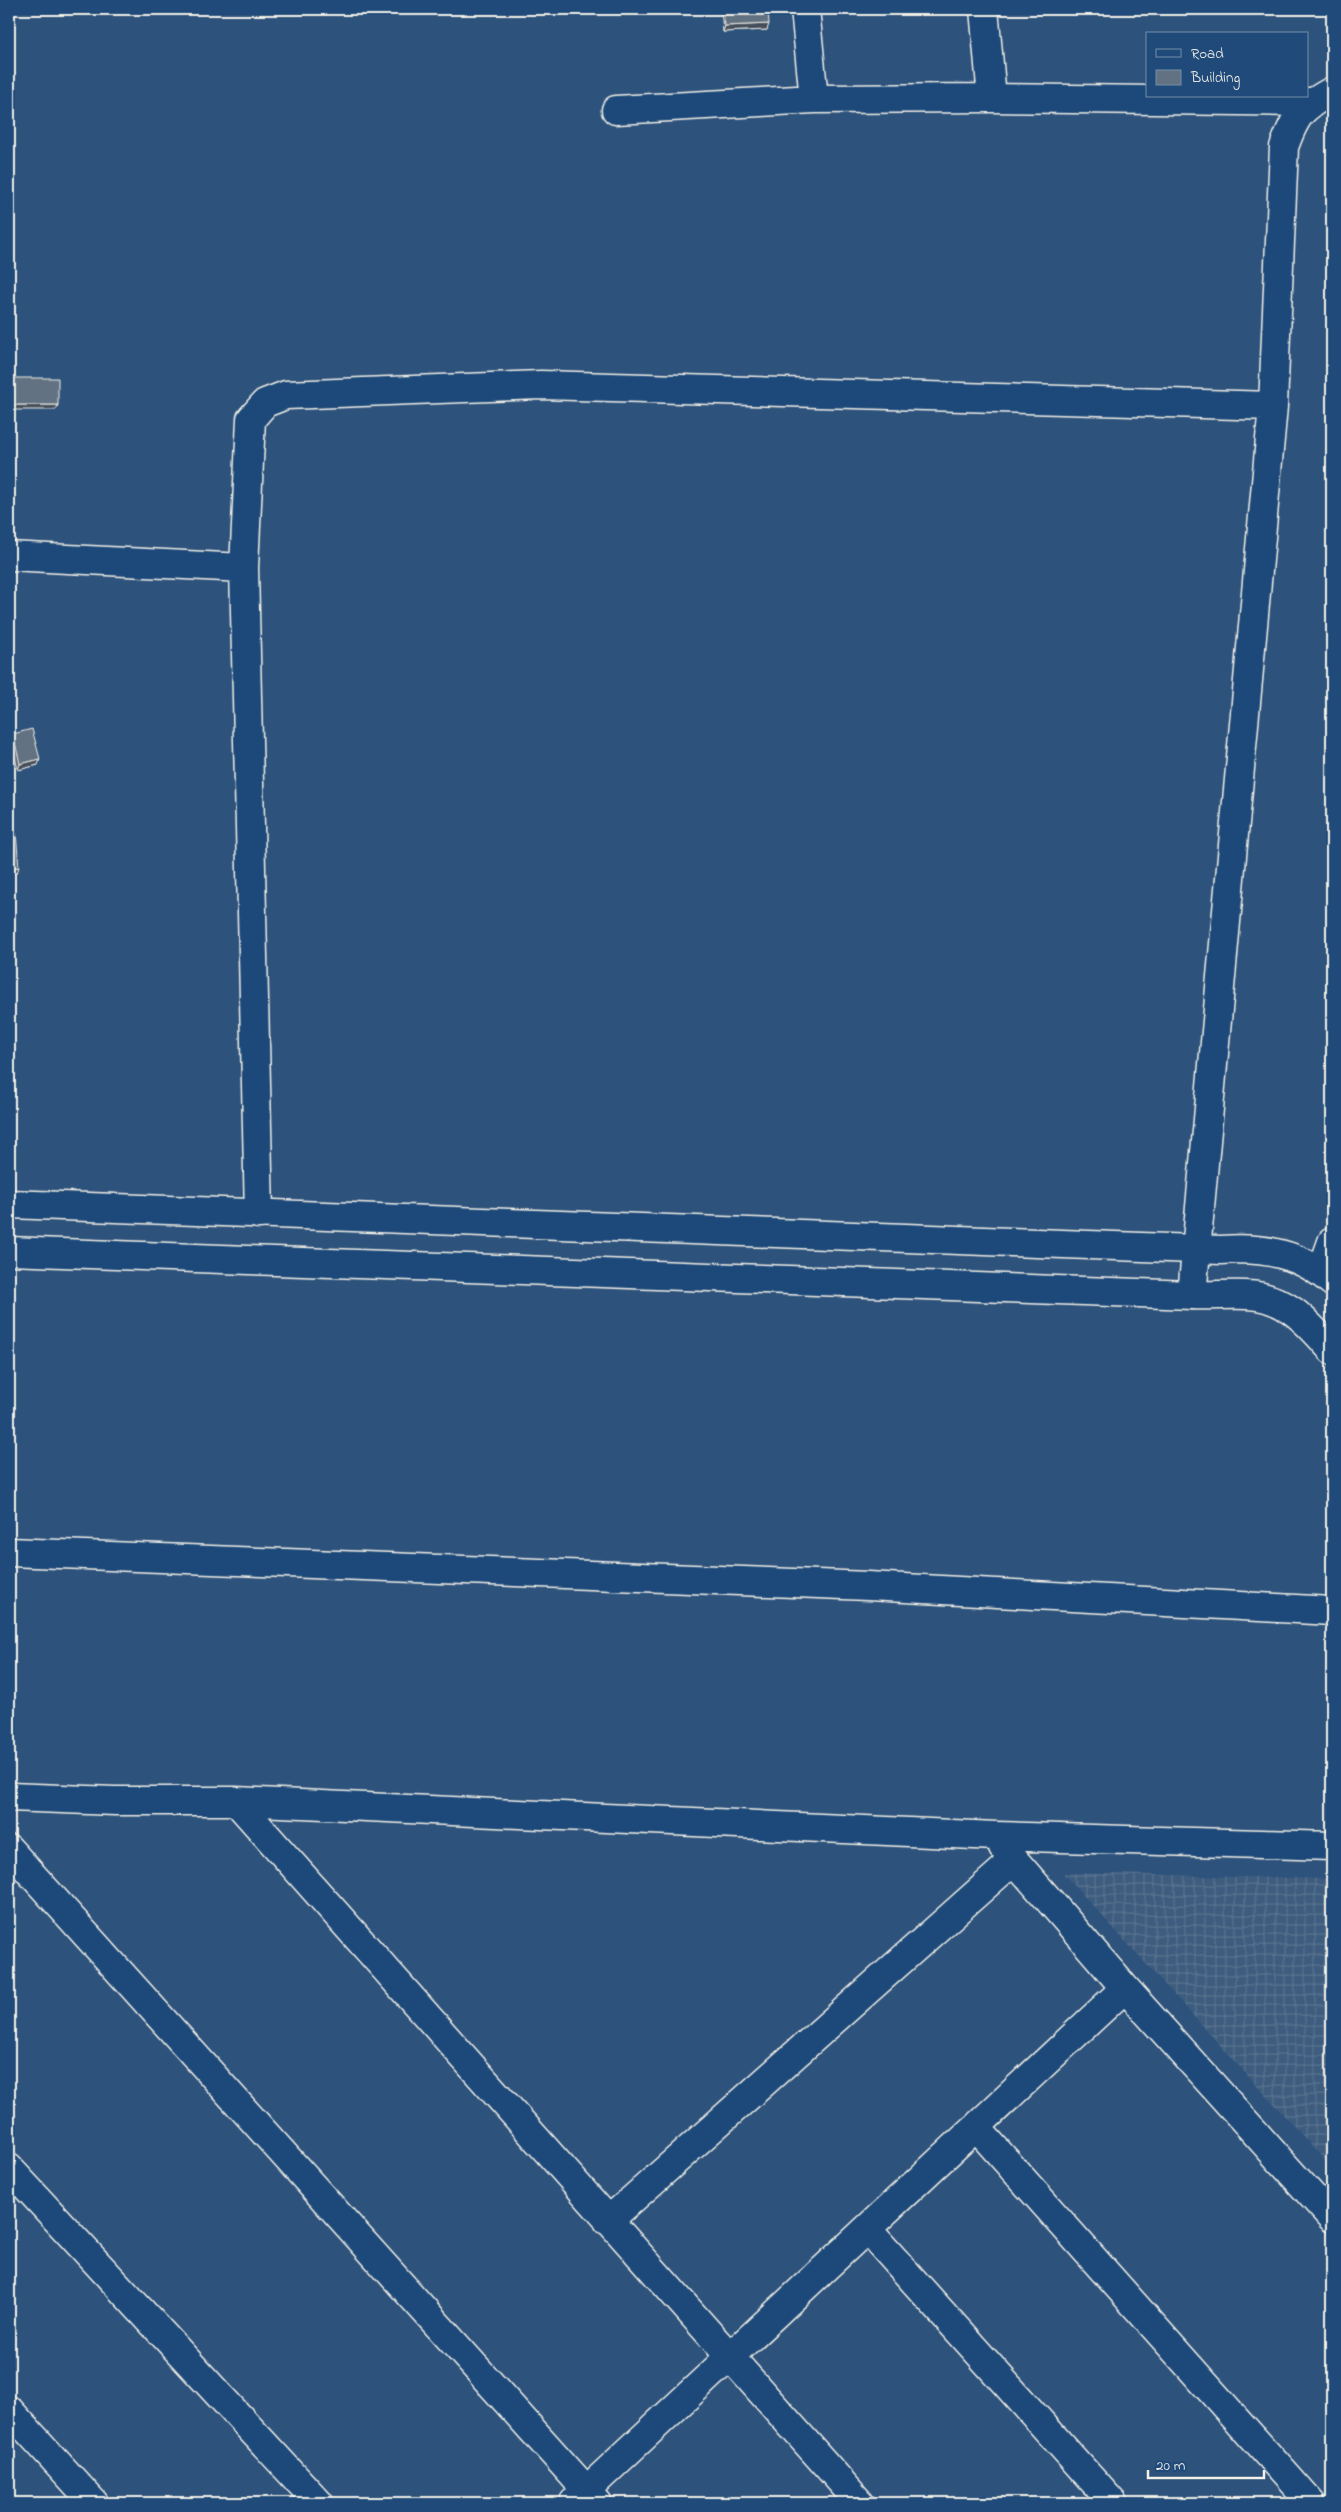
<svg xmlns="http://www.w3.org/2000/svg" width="1341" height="2512" font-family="'Indie Flower',sans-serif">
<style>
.industrial{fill:url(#industrial-grid)}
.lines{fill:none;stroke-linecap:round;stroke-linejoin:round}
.street-casing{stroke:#f4f1e8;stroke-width:31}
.secondary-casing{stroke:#f4f1e8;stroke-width:31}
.street{stroke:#1f4a7a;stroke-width:28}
.secondary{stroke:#1f4a7a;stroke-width:28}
.wall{fill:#556270;stroke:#f4f1e8}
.shaded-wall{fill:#45505b;stroke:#f4f1e8}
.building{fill:#637282;stroke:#f4f1e8}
</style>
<defs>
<pattern id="industrial-grid" width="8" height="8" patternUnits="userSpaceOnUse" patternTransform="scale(1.25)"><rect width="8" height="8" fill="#3d5c7e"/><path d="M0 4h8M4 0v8" fill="none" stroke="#5a7490"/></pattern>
</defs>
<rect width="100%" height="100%" fill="#2d527c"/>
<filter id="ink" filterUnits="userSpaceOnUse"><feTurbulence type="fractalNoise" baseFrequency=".02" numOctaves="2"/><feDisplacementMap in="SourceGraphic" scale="10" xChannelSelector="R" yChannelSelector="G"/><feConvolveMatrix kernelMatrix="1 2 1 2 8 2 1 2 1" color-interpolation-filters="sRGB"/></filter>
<g filter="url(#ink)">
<path class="industrial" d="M1063 1873 1332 1879V2168Z"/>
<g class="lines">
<g class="street-casing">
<path id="street" d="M805 9 814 99
M984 9 992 98
M616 110 814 99 992 98 1311 102
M9 556 244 568
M259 1214 244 568 251 419 265 403 286 395 541 385 1273 406
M1321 1273 1332 1242
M1192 1295 1273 406 1284 147C1296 114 1301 108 1332 91
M9 1552 868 1586 1332 1611
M9 1797 115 1801H236L996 1836 1332 1846
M236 1801 860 2503
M1003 1847 1125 1988 1332 2218
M9 1849 598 2503
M976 2127 1311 2503
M9 2168 319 2503
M608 2221 1013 1861
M867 2229 1113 2503
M9 2410 94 2503
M574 2502 1125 1988"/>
</g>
<g class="secondary-casing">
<path id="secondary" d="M9 1204 1221 1250C1262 1247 1301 1253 1332 1282
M9 1251 1192 1295C1210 1296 1229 1294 1247 1295 1286 1296 1308 1323 1332 1350"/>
</g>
<use href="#street" class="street"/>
<use href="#secondary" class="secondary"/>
</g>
<path class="wall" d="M721 9H768L767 30 723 32Z
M13 734 38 765 18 770 11 740Z"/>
<path class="shaded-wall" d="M769 24 767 30 723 32 725 26Z
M9 405H58L56 410H9Z
M40 759 38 765 18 770 20 764Z
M19 867 17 873 9 874V868Z"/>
<path class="building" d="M723 9H768L769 24 725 26Z
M9 378H58V405H9Z
M32 729 40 759 20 764 13 734Z
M9 833H16L19 867 9 868Z"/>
</g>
<rect width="1341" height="2512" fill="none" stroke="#1f4a7a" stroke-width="30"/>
<rect x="15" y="15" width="1311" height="2482" fill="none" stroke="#f4f1e8" stroke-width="2" filter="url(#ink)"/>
<rect x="1146" y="32" width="162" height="65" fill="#1f4a7a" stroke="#748da6"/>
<rect x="1156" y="49" width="25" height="8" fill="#1f4a7a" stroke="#748da6"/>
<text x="1191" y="58" font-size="15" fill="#f4f1e8">Road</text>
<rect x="1156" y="70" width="25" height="15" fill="#637282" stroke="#748da6"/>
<text x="1191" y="82" font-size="15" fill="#f4f1e8">Building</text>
<path d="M1148 2470v8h116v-8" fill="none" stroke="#f4f1e8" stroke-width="2.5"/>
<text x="1156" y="2470" font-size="15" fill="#f4f1e8" stroke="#1f4a7a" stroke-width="4" paint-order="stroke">20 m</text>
</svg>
